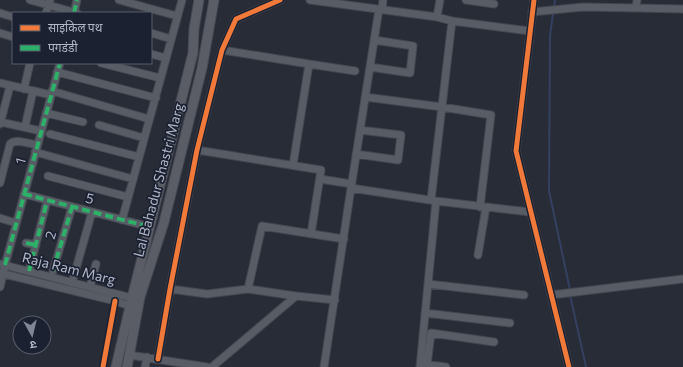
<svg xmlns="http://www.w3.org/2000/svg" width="683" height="367" font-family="Commissioner,'Noto Sans Devanagari',sans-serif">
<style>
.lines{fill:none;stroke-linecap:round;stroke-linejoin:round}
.stream{stroke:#344060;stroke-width:2}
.minor-casing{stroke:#444750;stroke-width:9}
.major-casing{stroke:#454953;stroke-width:11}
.minor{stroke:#585c65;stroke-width:7}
.major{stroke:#5b5d66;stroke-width:9}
.quiet{stroke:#2db169;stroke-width:4;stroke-dasharray:8 4;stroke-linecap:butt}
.cycleway-casing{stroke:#1b2131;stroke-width:8}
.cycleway{stroke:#f17a3a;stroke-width:5}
.labels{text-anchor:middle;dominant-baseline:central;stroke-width:3.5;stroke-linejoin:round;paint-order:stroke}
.street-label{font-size:14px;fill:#b1b7c8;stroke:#1b2131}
</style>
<rect width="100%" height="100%" fill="#282c37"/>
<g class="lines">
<path class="stream" d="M555 0 550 35 549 191 570 290
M570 295 586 367"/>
<g class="minor-casing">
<path id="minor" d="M30 0 77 13
M119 0 177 16
M310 0 437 17 452 21 530 31
M466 0 494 4
M534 0 516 151 569 367
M637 0 636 8 683 9
M382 10 383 0
M532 12 583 7 636 8
M0 13 13 17
M46 13 50 0
M74 13 77 0
M437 17 440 0
M0 33 13 37
M151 33 171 39
M222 50 309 64 293 165
M151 54 166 58
M101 63 160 78
M309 64 355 71
M370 67 410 73 413 46 374 40
M57 72 156 98
M0 83 51 95
M24 89 30 63
M52 91 149 119
M365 97 442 107 491 115 480 207
M46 113 83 122
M0 122 41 131
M0 124 10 86
M99 125 144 138
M25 127 33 91
M50 134 139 157
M197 150 321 170 311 234
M35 152 133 179
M356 154 398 160 401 135 360 130
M48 176 128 197
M320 179 352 184
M0 183 10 144C17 138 29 144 37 145
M351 188 379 9
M24 194 150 227
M431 200 452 21
M0 218 16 223
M122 220 182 0
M26 243 36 245
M478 255 486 207
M0 264 132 298
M29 271 46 205
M53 271 72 207
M0 273 115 301 130 306
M72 283 92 212
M428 284 524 295
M0 287 5 265 60 63
M90 287 96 264
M170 289 207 294 248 289 296 296
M248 289 262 226 344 239
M551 295 683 279
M425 313 510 323
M129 355 207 367
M158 359 170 289 197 150 222 50 236 19 280 0
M422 364 446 367
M427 365 431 333 494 342
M145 367 147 357
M212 367 296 296 335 300
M324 367 351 188 436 201 530 212
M420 367 436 201"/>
</g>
<g class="major-casing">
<path id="major" d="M116 367 132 298 193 53 194 29 199 0
M127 367 140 297 164 222 202 68 214 0"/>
</g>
<use href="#minor" class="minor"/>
<use href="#major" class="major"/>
<path class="quiet" d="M74 13 77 0
M24 194 150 227
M26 243 36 245
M5 265 60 63
M29 271 46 205
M53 271 72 207"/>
<g class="cycleway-casing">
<path id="cycleway" d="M534 0 516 151 569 367
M158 359 170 289 197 150 222 50 236 19 280 0
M103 367 115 301"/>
</g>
<use href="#cycleway" class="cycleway"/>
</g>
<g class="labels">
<g class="street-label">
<text transform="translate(20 161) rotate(-75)">1</text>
<text transform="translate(158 180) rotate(-75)">Lal Bahadur Shastri Marg</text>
<text transform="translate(90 198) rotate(14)">5</text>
<text transform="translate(50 235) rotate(-74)">2</text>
<text transform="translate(69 268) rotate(14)">Raja Ram Marg</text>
</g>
</g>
<rect x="12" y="12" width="140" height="52" fill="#1b2131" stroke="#575d6d"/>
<rect x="20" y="25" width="20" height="6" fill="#f17a3a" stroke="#575d6d"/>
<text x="48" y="32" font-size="12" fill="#b1b7c8">साइकिल पथ</text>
<rect x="20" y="45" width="20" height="6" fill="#2db169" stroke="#575d6d"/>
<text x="48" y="52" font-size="12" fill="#b1b7c8">पगडंडी</text>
<g transform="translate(32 335) rotate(172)"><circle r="19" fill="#1b2131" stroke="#575d6d"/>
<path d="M0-3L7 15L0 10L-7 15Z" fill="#818695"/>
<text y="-6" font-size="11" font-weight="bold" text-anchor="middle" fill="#b1b7c8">उ</text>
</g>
</svg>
